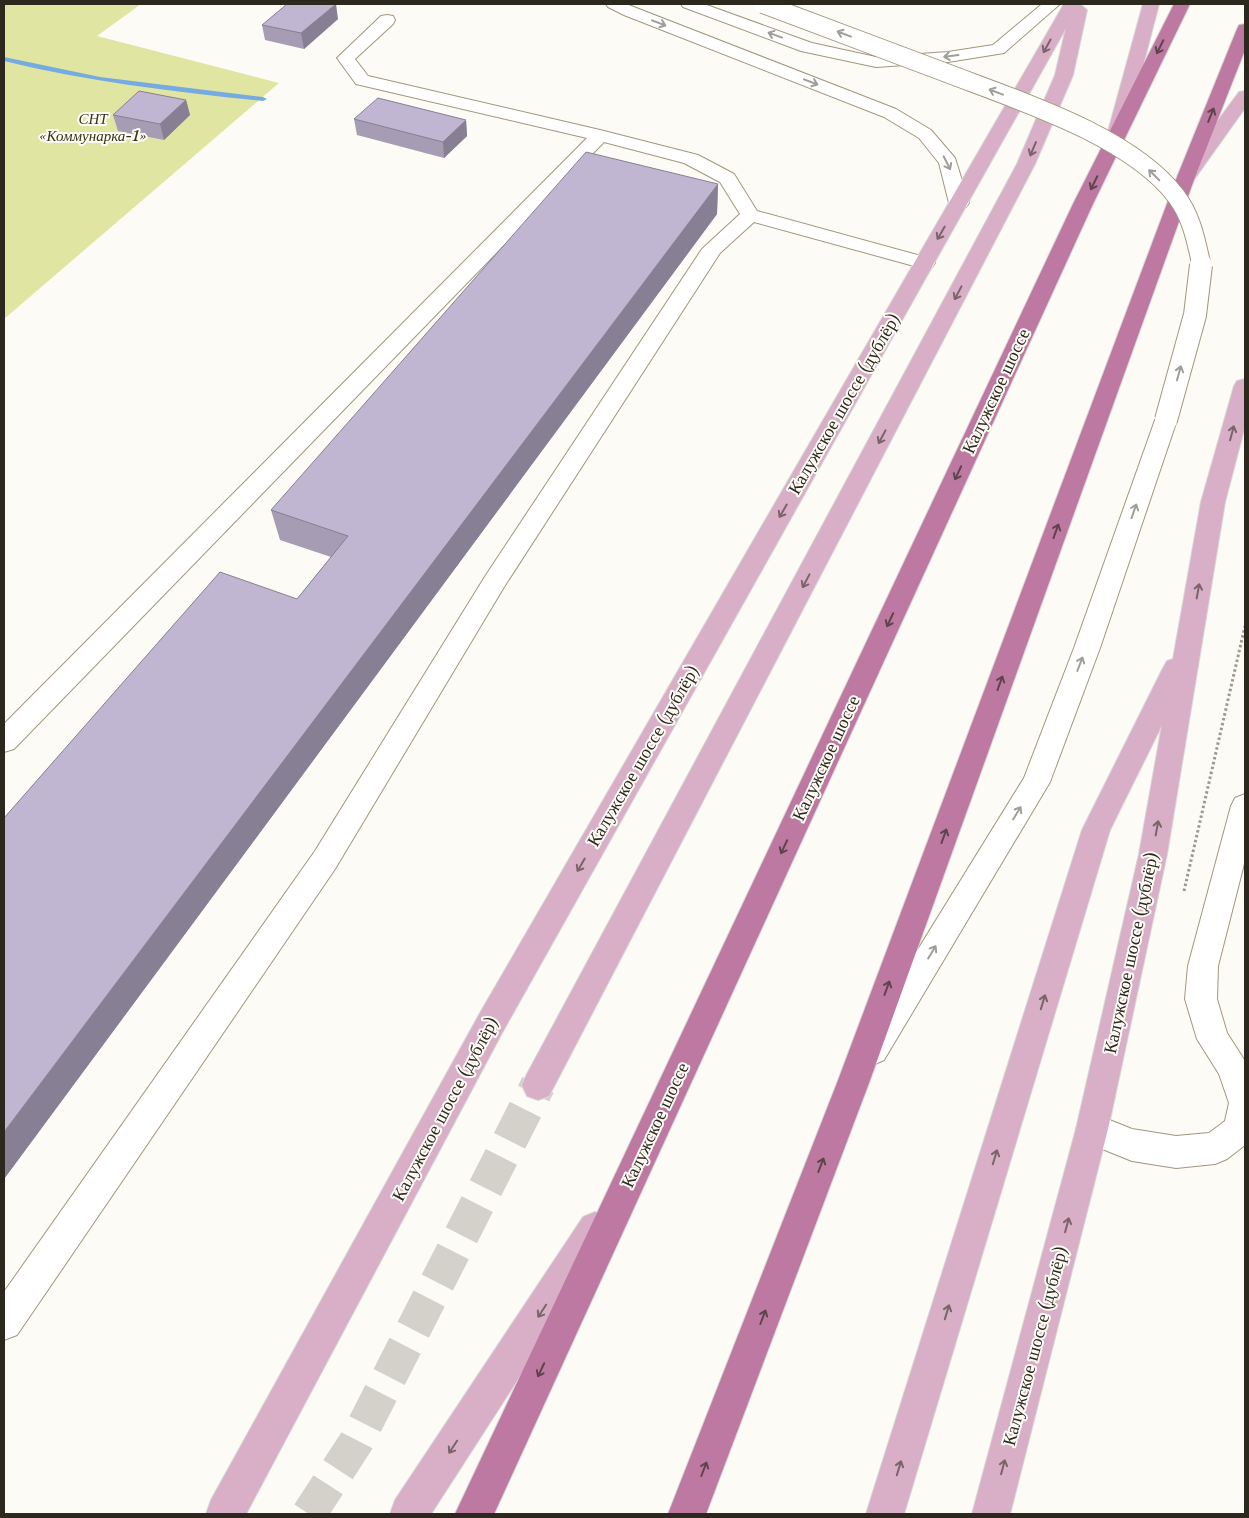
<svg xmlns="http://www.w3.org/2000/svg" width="1249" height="1518" font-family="'Libre Baskerville',serif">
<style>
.green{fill:#e0e5a2}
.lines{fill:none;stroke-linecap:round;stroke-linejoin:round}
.stream{fill:#75abe1;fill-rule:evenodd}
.major-tunnel{stroke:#d3d1ca;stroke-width:35;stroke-dasharray:35 18;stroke-linecap:butt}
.minor-casing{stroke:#a2977c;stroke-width:2}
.major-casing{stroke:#d9d8d6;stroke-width:2}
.highway-casing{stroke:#d9d8d6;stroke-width:2}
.path{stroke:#9c9991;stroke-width:3;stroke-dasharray:2.5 2.5;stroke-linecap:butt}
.minor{fill:#fff;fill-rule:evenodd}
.major{fill:#d8afc7;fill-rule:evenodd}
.highway{fill:#be79a2;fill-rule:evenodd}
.minor-bridge-far1-casing{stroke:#a2977c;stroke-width:20;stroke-linecap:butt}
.minor-bridge-casing{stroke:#a2977c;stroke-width:24;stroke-linecap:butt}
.minor-bridge-far1{stroke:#fff;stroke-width:18}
.minor-bridge{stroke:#fff;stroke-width:22}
.wall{fill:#a69db5}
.shaded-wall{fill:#877f93}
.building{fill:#c1b6d2;stroke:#877f93}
.oneway{stroke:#a09e99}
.oneway2{stroke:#796569}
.oneway3{stroke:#5f444c}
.labels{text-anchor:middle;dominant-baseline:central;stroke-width:4;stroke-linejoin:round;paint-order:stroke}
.far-park-label{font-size:15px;font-style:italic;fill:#333414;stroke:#fdfbf5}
.street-label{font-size:18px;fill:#2c281d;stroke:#fdfbf5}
</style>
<rect width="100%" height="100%" fill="#fdfbf5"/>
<path class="green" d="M4 4H141L97 36 279 83 4 319Z"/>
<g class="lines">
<path class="stream" d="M4 57 100 77 263 97 267 99 263 101C176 92 89 82 4 61Z"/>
<path class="major-tunnel" d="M309 1514 356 1442 538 1085"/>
<g class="minor-casing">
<path id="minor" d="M606 4H626L896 109 931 130 955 158 969 203 966 207 959 209 952 207 949 203 939 163 919 138 884 117 624 15 608 7Z
M681 4H704L812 43 876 57 948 52 993 45 1042 4H1060L1004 53 948 62 876 67 801 51 683 7Z
M387 15 393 16 395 20 393 24 355 59 368 76 600 130 698 155 734 174 757 211 932 259 935 263 932 267 925 269 754 222 720 253 504 587 335 869 17 1335 4 1340V1292L315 851 486 575 702 249 740 214 720 182 684 163 604 142 14 749 4 752V724L587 138 356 84 337 58 381 16Z
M1166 413 1174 415 1177 420 1100 648 1050 782 884 1060 873 1065 862 1060 857 1050 862 1040 1024 778 1074 648 1155 420 1158 415Z
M1245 794V860L1218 966 1217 999 1227 1033 1245 1061V1145L1227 1159 1215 1164 1176 1168 1132 1161 1080 1140 1076 1129 1080 1118 1092 1113 1132 1129 1176 1136 1209 1133 1225 1121 1229 1103 1219 1074 1197 1039 1185 999 1188 966 1231 806 1235 798Z"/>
</g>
<g class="major-casing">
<path id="major" d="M1064 4H1080L1087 10 1073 75 1035 164 549 1096 538 1100 527 1096 522 1085 527 1074 1017 164 1055 75 1066 28 502 1033 246 1514H206L211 1500 480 1013Z
M1143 4H1159L1125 135 1122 139 1116 140 1110 139 1107 135Z
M1245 91V108L1193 181 1186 183 1179 181 1177 177 1179 173 1239 92Z
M1245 379V426L1225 502 1167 854 1108 1129 1010 1514H972L1076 1129 1139 854 1162 725 1110 830 904 1514H866L1082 830 1163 668 1167 661 1173 659 1201 502 1234 386 1237 381Z
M595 1212 607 1217 612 1229 607 1241 431 1514H390L395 1500 583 1217Z"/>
</g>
<g class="highway-casing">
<path id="highway" d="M1174 4H1190L1093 204 494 1514H455L1073 204Z
M1245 24V50L1195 177 869 1083 706 1514H668L837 1083 1177 177 1237 29 1239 25Z"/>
</g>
<path class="path" d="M1184 891 1245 626"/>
<use href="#minor" class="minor"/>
<use href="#major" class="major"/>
<use href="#highway" class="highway"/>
<g class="minor-bridge-far1-casing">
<path id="minor-bridge-far1" d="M763 4C823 27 884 49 944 72 1014 99 1130 135 1176 196 1192 217 1196 241 1202 267"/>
</g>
<g class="minor-bridge-casing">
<path id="minor-bridge" d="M1166 420 1195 315 1201 265"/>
</g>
<use href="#minor-bridge-far1" class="minor-bridge-far1"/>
<use href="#minor-bridge" class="minor-bridge"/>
</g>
<path class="wall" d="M338 19 304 49 265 40 262 25Z
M186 100 190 115 164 140 118 131 113 115Z
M354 119 466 120 467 136 444 158 357 135Z
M718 184 717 214 4 1179 297 599 331 557 280 540 271 510Z"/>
<path class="shaded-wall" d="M336 4 338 19 304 49 301 33Z
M186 100 190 115 164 140 160 124Z
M466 120 467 136 444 158 443 142Z
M718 184 717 214 4 1179V1132Z"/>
<path class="building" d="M287 4H336L301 33 262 25Z
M139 91 186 100 160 124 113 115Z
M378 98 466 120 443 142 354 119Z
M586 152 718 184 4 1132V818L220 572 297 599 348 536 271 510Z"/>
<defs><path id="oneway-shaft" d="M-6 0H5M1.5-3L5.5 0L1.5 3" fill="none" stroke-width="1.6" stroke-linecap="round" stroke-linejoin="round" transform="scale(1.25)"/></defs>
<g class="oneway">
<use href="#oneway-shaft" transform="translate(659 23) rotate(21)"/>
<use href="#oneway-shaft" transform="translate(844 34) rotate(-159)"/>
<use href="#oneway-shaft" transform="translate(775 35) rotate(-160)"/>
<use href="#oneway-shaft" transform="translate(951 56) rotate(173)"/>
<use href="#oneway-shaft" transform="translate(811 82) rotate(21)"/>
<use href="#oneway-shaft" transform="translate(996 92) rotate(-159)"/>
<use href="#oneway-shaft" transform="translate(947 163) rotate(63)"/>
<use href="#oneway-shaft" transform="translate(1154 175) rotate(-135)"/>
<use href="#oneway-shaft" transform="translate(1179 373) rotate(-74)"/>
<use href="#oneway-shaft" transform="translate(1134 511) rotate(-71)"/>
<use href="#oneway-shaft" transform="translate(1080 664) rotate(-69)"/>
<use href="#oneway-shaft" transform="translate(1017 813) rotate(-59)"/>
<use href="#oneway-shaft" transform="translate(932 952) rotate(-59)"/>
</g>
<g class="oneway2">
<use href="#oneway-shaft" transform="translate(1047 46) rotate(119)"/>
<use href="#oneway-shaft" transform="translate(1033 149) rotate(113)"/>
<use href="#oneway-shaft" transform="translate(941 233) rotate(120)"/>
<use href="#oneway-shaft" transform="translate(958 293) rotate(118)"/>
<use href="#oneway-shaft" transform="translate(1232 433) rotate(-75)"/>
<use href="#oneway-shaft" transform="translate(882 437) rotate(118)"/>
<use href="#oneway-shaft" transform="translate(783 511) rotate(120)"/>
<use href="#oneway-shaft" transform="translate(806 581) rotate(118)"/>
<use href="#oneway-shaft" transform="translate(1198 591) rotate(-80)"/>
<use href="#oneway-shaft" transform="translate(1157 828) rotate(-80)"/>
<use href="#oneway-shaft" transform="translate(581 865) rotate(120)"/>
<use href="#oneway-shaft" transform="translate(1043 1002) rotate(-73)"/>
<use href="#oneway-shaft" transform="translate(995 1157) rotate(-73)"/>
<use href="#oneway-shaft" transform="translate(1067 1225) rotate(-75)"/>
<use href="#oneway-shaft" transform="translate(542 1311) rotate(123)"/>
<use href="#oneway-shaft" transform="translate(947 1312) rotate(-73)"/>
<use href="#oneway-shaft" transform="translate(453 1447) rotate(123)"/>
<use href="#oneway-shaft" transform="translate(1003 1467) rotate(-75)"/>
<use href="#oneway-shaft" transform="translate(899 1468) rotate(-73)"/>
</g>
<g class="oneway3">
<use href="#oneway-shaft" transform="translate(1160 47) rotate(116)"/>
<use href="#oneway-shaft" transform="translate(1211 115) rotate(-68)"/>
<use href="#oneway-shaft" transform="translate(1094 183) rotate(116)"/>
<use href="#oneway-shaft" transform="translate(958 473) rotate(115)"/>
<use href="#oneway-shaft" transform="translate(1056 531) rotate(-70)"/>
<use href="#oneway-shaft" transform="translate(890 620) rotate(115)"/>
<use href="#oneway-shaft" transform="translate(1000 683) rotate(-70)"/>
<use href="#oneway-shaft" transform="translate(944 836) rotate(-70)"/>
<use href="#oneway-shaft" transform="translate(784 847) rotate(115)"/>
<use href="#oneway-shaft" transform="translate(887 988) rotate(-70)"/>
<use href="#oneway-shaft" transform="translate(821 1165) rotate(-69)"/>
<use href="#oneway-shaft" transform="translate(763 1317) rotate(-69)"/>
<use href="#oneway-shaft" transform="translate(541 1370) rotate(115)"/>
<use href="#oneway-shaft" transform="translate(704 1469) rotate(-69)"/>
</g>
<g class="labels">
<g class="far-park-label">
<text x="93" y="118">СНТ<tspan x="93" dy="17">«Коммунарка-1»</tspan></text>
</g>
<g class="street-label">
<text transform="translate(996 391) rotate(-65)">Калужское шоссе</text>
<text transform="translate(844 404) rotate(-60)">Калужское шоссе (дублёр)</text>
<text transform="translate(643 756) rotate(-60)">Калужское шоссе (дублёр)</text>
<text transform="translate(826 758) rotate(-65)">Калужское шоссе</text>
<text transform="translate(1131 953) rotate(-78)">Калужское шоссе (дублёр)</text>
<text transform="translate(445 1109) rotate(-62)">Калужское шоссе (дублёр)</text>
<text transform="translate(655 1125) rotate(-65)">Калужское шоссе</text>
<text transform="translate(1035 1346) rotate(-75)">Калужское шоссе (дублёр)</text>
</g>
</g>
<rect width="1249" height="1518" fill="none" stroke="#2c281d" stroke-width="10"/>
</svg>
